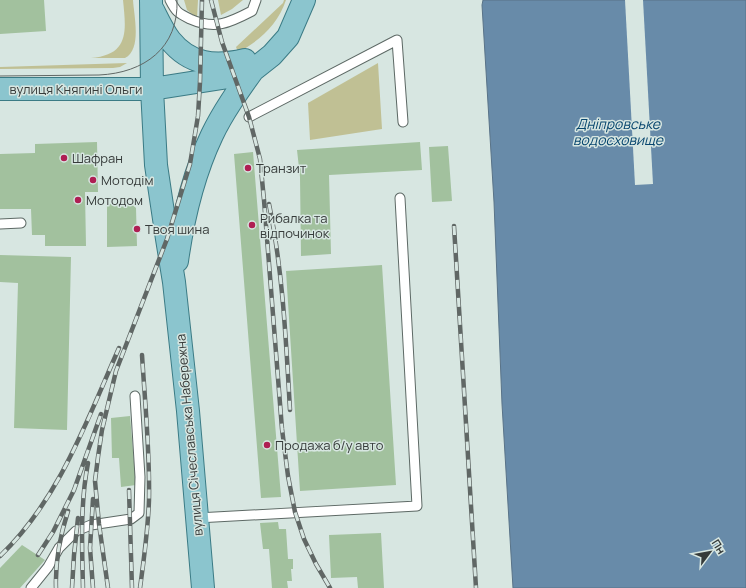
<svg xmlns="http://www.w3.org/2000/svg" width="746" height="588" font-family="Manrope,sans-serif">
<style>
.green{fill:#c0c094}
.water{fill:#688ba9;stroke:#597388}
.pier{fill:#d7e6e1}
.building{fill:#a2c19e}
.lines{fill:none;stroke-linecap:round;stroke-linejoin:round}
.lane-casing{stroke:#5d6965;stroke-width:11}
.primary-casing{stroke:#3b7b85;stroke-width:24}
.lane{stroke:#fff;stroke-width:9}
.primary{stroke:#8bc5ce;stroke-width:22}
.tram{stroke:#606765;stroke-width:1}
.rail-casing{stroke:#606765;stroke-width:4.5}
.rail{stroke:#d7e6e1;stroke-width:3;stroke-dasharray:9;stroke-linecap:butt}
.poi-dot{fill:#af1f53;stroke:#d7e6e1;stroke-width:1.5}
.labels{text-anchor:middle;dominant-baseline:central;stroke-width:3;stroke-linejoin:round;paint-order:stroke}
.street-label{font-size:13px;fill:#363b3a;stroke:#d7e6e1}
.poi-label{font-size:13px;fill:#363b3a;stroke:#d7e6e1;text-anchor:start}
.water-label{font-size:14px;font-style:italic;fill:#07466e;stroke:#d7e6e1}
</style>
<rect width="100%" height="100%" fill="#d7e6e1"/>
<path class="green" d="M123 0H133C134 16 142 49 125 58H91C130 55 126 30 123 0Z
M184 0H198L197 18 187 10Z
M218 0H243L232 9 221 15Z
M284 0H286C278 24 260 41 238 52L236 47 283 3Z
M127 63 120 67 113 68 0 69V67Z
M378 63 382 129 310 140 308 103Z"/>
<path class="water" d="M483 0H746V588H513L502 404 494 202 482 5Z"/>
<path class="pier" d="M625 0H643L653 184 635 185Z"/>
<path class="building" d="M0 0H44L46 31 0 34Z
M97 142 98 192H85L86 246H45V235H32L31 209H0V154L35 153V144Z
M420 142 422 170 329 175 331 254 301 256 300 177 297 150Z
M448 146 452 201 432 202 429 147Z
M253 152 281 497 261 498 234 154Z
M131 203 136 208 137 246 107 247V204Z
M0 255 71 257 67 430 14 428 18 283 0 282Z
M382 265 396 485 300 491 286 271Z
M130 416 136 485 121 487 119 458H112L111 418Z
M278 522 279 529H286L288 559H293V569H291L292 581H287L288 588H272L269 549H263L260 523Z
M381 533 384 588H358L357 577 331 578 329 535Z
M22 545 45 560 20 588H0V568Z"/>
<g class="lines">
<g class="lane-casing">
<path id="lane" d="M170 0C176 12 178 13 190 19 215 30 229 23 252 11L256 0
M249 117 397 40 403 122
M0 224 21 223
M197 518 417 506 400 198
M31 588 48 567 59 548 76 531 91 525 131 519 139 513 140 477 135 396"/>
</g>
<g class="primary-casing">
<path id="primary" d="M151 0 152 89 156 165 167 239 174 282 188 411 203 588
M153 10C158 20 163 31 170 40 190 65 215 67 245 60
M0 89H152L235 76 253 70 272 55 288 37 304 0
M177 261C183 218 193 175 212 135 223 112 238 91 253 70"/>
</g>
<use href="#lane" class="lane"/>
<use href="#primary" class="primary"/>
<path class="tram" d="M0 76 99 75C144 73 179 48 177 0"/>
<g class="rail-casing">
<path id="rail" d="M211 0 222 42 249 117 260 159 264 200 282 429 288 476 295 512 304 539 316 564 330 588
M269 204C283 272 286 341 290 410
M454 226 476 588
M129 490 132 588
M38 555 53 532 74 490 101 414
M0 556C59 500 87 420 119 348
M56 588C55 562 60 536 68 511
M72 588 74 555 78 518
M83 588C82 547 80 504 88 463
M93 588 90 548 93 499
M108 588 99 524 95 481 98 457 102 430 116 371 167 239 190 164 198 116 200 82 202 0
M140 588C144 559 148 530 149 500 150 452 145 403 142 355"/>
</g>
<use href="#rail" class="rail"/>
</g>
<g class="poi-dot">
<circle cx="64" cy="158" r="4"/>
<circle cx="248" cy="168" r="4"/>
<circle cx="93" cy="180" r="4"/>
<circle cx="78" cy="200" r="4"/>
<circle cx="252" cy="225" r="4"/>
<circle cx="137" cy="229" r="4"/>
<circle cx="267" cy="445" r="4"/>
</g>
<g class="labels">
<g class="street-label">
<text x="76" y="89">вулиця Княгині Ольги</text>
<text transform="translate(189 435) rotate(-95)">вулиця Січеславська Набережна</text>
</g>
<g class="poi-label">
<text x="72" y="158">Шафран</text>
<text x="256" y="168">Транзит</text>
<text x="101" y="180">Мотодім</text>
<text x="86" y="200">Мотодом</text>
<text x="260" y="218">Рибалка та<tspan x="260" dy="15">відпочинок</tspan></text>
<text x="145" y="229">Твоя шина</text>
<text x="275" y="445">Продажа б/у авто</text>
</g>
<g class="water-label">
<text x="618" y="123">Дніпровське<tspan x="618" dy="16">водосховище</tspan></text>
</g>
</g>
<g transform="translate(710 552) rotate(58)" stroke="#d7e6e1" stroke-width="3" paint-order="stroke">
<path d="M0-3L7 15L0 10L-7 15Z" fill="#363b3a"/>
<text y="-6" font-size="11" font-weight="bold" text-anchor="middle" fill="#363b3a">Пн</text>
</g>
</svg>
